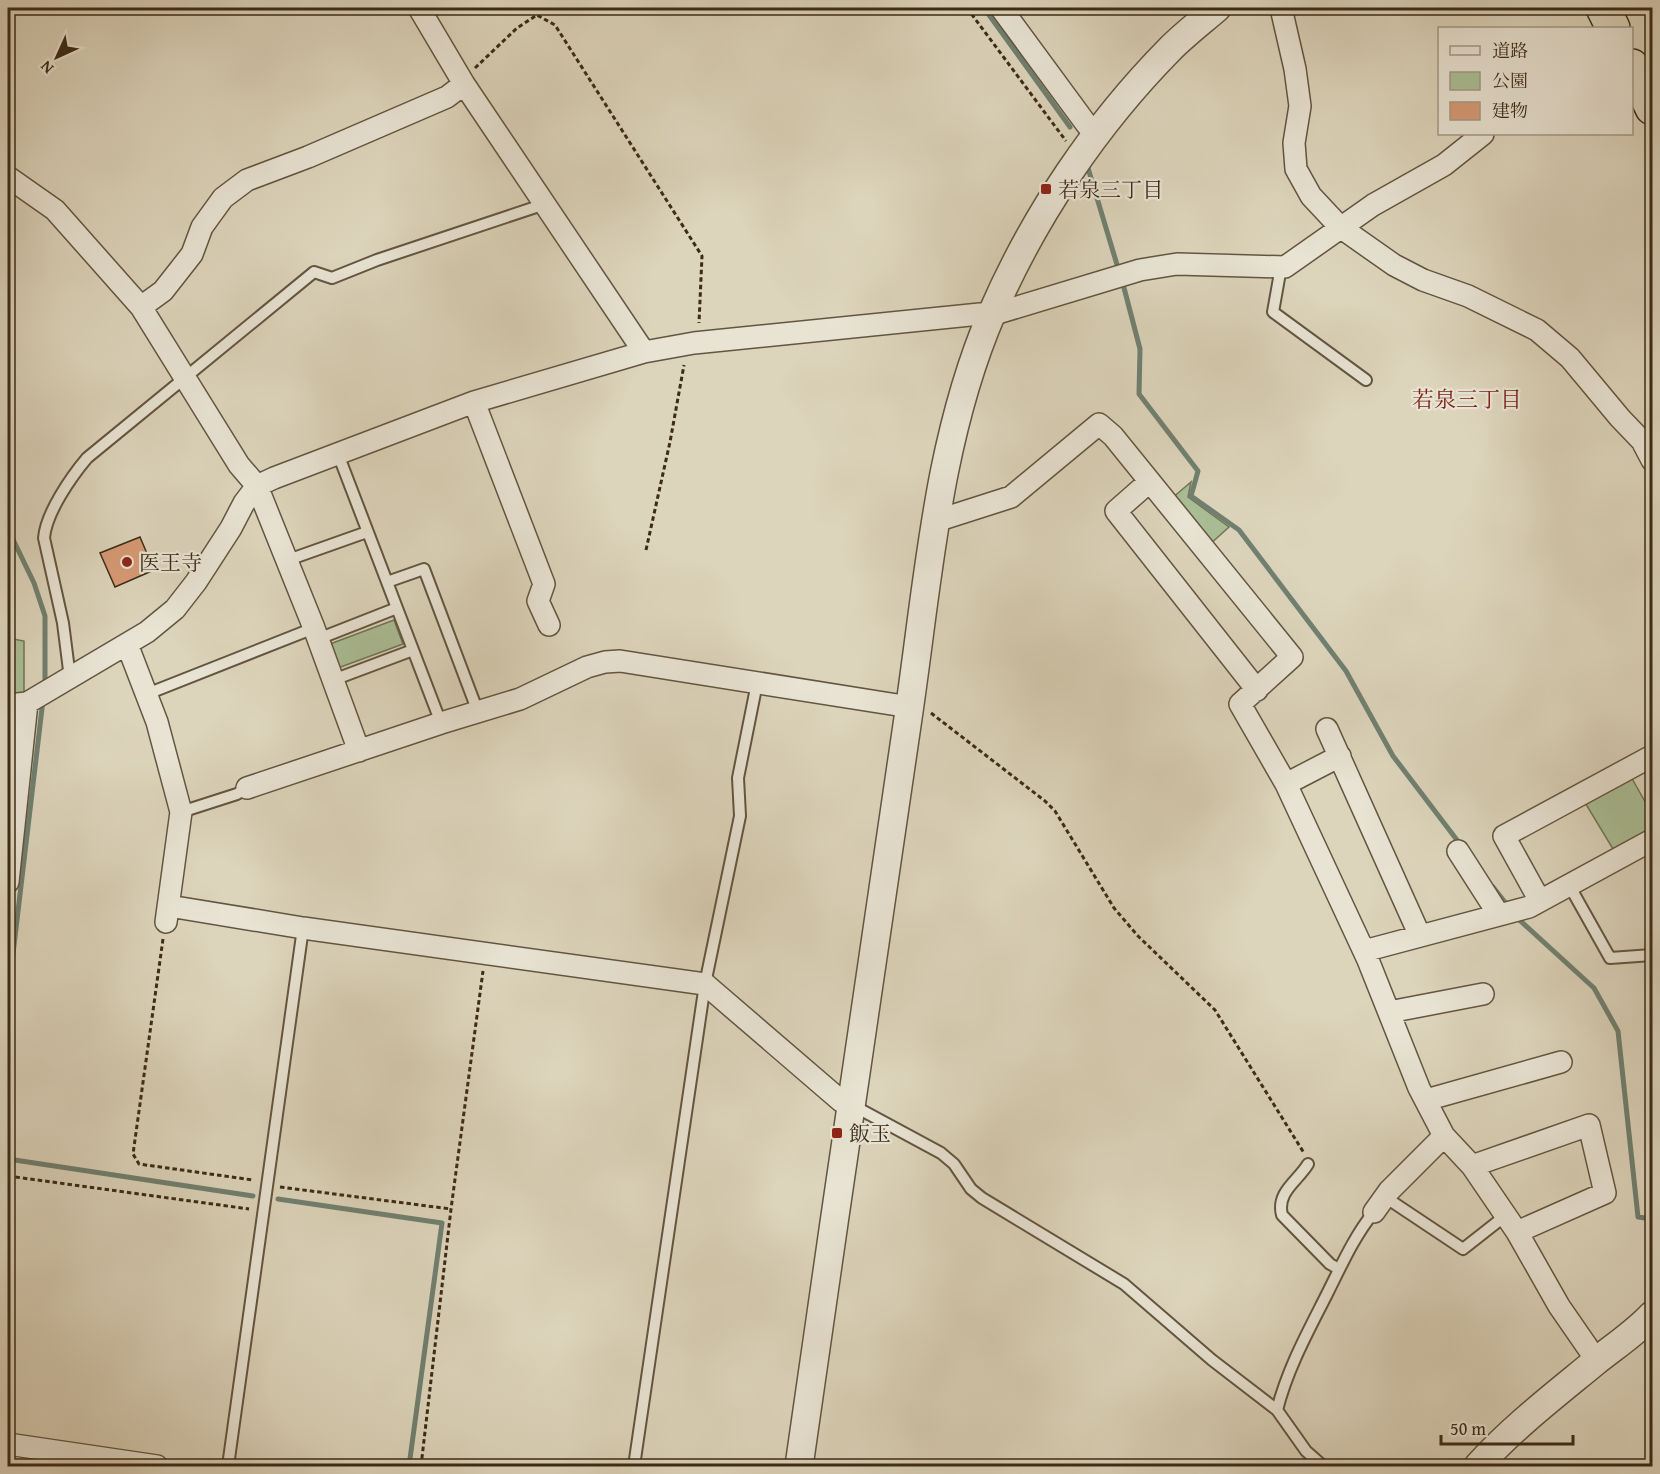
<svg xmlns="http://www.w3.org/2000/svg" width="1660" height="1474" font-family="'Gentium Book Plus','Noto Serif JP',serif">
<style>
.green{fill:#aabe95;stroke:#727456;stroke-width:1.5}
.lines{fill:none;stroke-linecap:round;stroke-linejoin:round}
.stream{stroke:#708070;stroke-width:5}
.building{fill:#d69a74;stroke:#3b2b17;stroke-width:1.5}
.service-casing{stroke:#635540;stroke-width:14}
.minor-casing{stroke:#635540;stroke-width:24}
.tertiary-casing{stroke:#635540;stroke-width:30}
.trunk-casing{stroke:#3b2b17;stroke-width:36}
.path{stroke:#3b2b17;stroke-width:3;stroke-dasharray:4.5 3;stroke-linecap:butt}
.service{stroke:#e8e3d3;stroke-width:10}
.minor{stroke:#e8e3d3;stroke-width:21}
.tertiary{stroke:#e8e3d3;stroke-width:27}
.trunk{stroke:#dcd4bb;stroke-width:33}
.poi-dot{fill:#8f2418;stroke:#e8e3d3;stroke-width:2}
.labels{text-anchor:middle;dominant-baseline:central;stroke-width:4.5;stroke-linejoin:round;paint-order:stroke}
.poi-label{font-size:21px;fill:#3b2b17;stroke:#e8e3d3;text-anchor:start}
.neighbourhood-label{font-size:22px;fill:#7a1f14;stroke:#e8e3d3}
</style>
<rect width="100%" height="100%" fill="#dcd4bb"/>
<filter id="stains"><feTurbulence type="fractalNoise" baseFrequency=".00333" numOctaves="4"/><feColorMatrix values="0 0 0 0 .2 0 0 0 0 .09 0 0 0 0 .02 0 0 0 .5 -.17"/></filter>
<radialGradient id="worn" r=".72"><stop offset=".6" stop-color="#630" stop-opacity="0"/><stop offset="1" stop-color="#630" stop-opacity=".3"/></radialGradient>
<path class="green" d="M1191 482 1188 497 1229 527 1208 546 1171 499Z
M394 620 403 644 338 668 330 644Z
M8 638 24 641V692L16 701 8 702Z
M1630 775 1652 814V833L1616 854 1584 801Z"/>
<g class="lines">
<path class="stream" d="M984 8 1070 127
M1088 168 1118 268
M1123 284 1140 349 1139 394 1198 471 1191 496 1239 530 1346 671 1393 756 1460 844
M8 529 34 583 45 616V685
M1493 887 1508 906
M1515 916 1594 988 1618 1031 1638 1217 1652 1219
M8 996 43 700
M8 1159 253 1196
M278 1199 442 1223 409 1466"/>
</g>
<path class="building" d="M140 537 154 570 115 587 100 553Z"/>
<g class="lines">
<g class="service-casing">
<path id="service" d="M1281 267 1273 312 1366 380
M338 454 441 723
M288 560 367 532
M387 582 424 569 478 712
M318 639 397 608
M70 678 63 623 44 538C46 513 71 477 87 458L314 272 332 278 377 260 545 204
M333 680 413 650
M147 694 314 628
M181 812 237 794 247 788
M1569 885 1610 958 1652 955
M852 1105 941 1153 954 1164 971 1189 982 1198 1124 1284 1212 1360 1277 1410 1306 1451 1323 1466
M1308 1164C1298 1181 1276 1192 1282 1215L1330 1264 1339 1269
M1385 1197 1463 1249 1505 1216
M1277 1410C1288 1367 1309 1330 1328 1292 1342 1264 1355 1235 1374 1212
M228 1466 303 928
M634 1466 705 984 740 816 738 778 757 683"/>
</g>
<g class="minor-casing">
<path id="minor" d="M419 8 464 84 644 352
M1001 8 1087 125 1096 135
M1281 8 1295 69 1300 106 1294 143 1296 169 1311 196 1340 227 1394 265 1423 280 1468 296 1537 330 1570 358 1620 418 1642 441 1652 460
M8 177 55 210 141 307 239 465 257 486 314 628 359 751
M141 307 163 291 192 254 202 227 223 198 247 180 308 157 447 97 464 84
M474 402 544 584 538 601 549 625
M1149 482 1116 511 1257 690
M936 521 1011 497 1099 424 1113 436 1292 657 1240 704 1286 784 1368 960 1419 1088 1444 1136 1472 1166 1517 1232 1559 1306 1597 1361
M127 644 157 722 181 812 166 922
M8 705 27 703 147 632 175 609 196 582 231 528 244 503 257 486 274 478 474 402 644 352 694 343 980 314 991 315 1140 270 1177 264 1285 267 1373 205 1444 165 1483 134
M1327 729 1420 936
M1286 784 1340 756
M247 788 441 723 520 699 587 667 605 662 620 661 910 707
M1458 851 1499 915
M8 882 27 703
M1540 901 1504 836 1652 756
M169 906 303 928 705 984 841 1101 851 1105
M1364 951 1529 907 1652 840
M1389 1012 1483 994
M1426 1100 1561 1062
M1472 1166 1589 1125 1605 1193 1517 1232
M1374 1212 1389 1191 1444 1136
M8 1444 157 1466"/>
</g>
<g class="tertiary-casing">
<path id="tertiary" d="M799 1466C835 1219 869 972 907 725 928 586 936 443 992 313 1034 216 1096 124 1170 49 1185 34 1202 21 1217 8
M1478 1466C1512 1428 1555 1395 1595 1362 1615 1346 1635 1333 1652 1315"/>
</g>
<g class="trunk-casing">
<path id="trunk" d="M1603 8 1613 28
M1632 66 1652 108"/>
</g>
<path class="path" d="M967 8 1066 141
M475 68 517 28 537 15 555 25 702 256 699 323
M646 550 670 442 684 365
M931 713 1045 801 1055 811 1114 908 1138 936 1215 1010 1304 1153
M163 939 133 1154 139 1164 253 1180
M8 1176 249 1209
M280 1187 451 1209
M421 1466 451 1209 483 971"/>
<use href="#service" class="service"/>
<use href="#minor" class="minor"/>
<use href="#tertiary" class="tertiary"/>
<use href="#trunk" class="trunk"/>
</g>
<g class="poi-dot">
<rect x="1040" y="183" width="12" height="12" rx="3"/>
<circle cx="127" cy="562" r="6"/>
<rect x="831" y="1127" width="12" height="12" rx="3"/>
</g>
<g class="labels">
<g class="poi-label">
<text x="1058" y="189">若泉三丁目</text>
<text x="139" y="562">医王寺</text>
<text x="849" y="1133">飯玉</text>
</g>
<g class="neighbourhood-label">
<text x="1467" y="399">若泉三丁目</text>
</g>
</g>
<rect width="1660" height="1474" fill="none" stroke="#dcd4bb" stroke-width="30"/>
<rect x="9" y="9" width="1642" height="1456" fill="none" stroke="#3b2b17" stroke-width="3"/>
<rect x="15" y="15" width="1630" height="1444" fill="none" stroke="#3b2b17" stroke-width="1.5"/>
<rect x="1438" y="27" width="195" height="108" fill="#e8e3d3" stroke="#a39988" stroke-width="1.5"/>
<rect x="1450" y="46" width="30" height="9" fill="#e8e3d3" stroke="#a39988" stroke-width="1.5"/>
<text x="1492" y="57" font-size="18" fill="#3b2b17">道路</text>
<rect x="1450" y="72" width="30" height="18" fill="#aabe95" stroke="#a39988" stroke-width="1.5"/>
<text x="1492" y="87" font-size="18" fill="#3b2b17">公園</text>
<rect x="1450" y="102" width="30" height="18" fill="#d69a74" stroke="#a39988" stroke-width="1.5"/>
<text x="1492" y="117" font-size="18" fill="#3b2b17">建物</text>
<g transform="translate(57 57) rotate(225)" stroke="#e8e3d3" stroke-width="4.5" paint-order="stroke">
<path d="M0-4.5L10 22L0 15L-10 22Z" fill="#3b2b17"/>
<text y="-9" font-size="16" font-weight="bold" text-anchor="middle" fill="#3b2b17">N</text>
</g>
<path d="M1441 1435v9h132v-9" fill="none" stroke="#3b2b17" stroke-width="3"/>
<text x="1450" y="1435" font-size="18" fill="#3b2b17" stroke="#e8e3d3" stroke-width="4.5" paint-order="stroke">50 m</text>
<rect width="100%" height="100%" filter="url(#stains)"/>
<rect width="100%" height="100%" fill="url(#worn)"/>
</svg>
